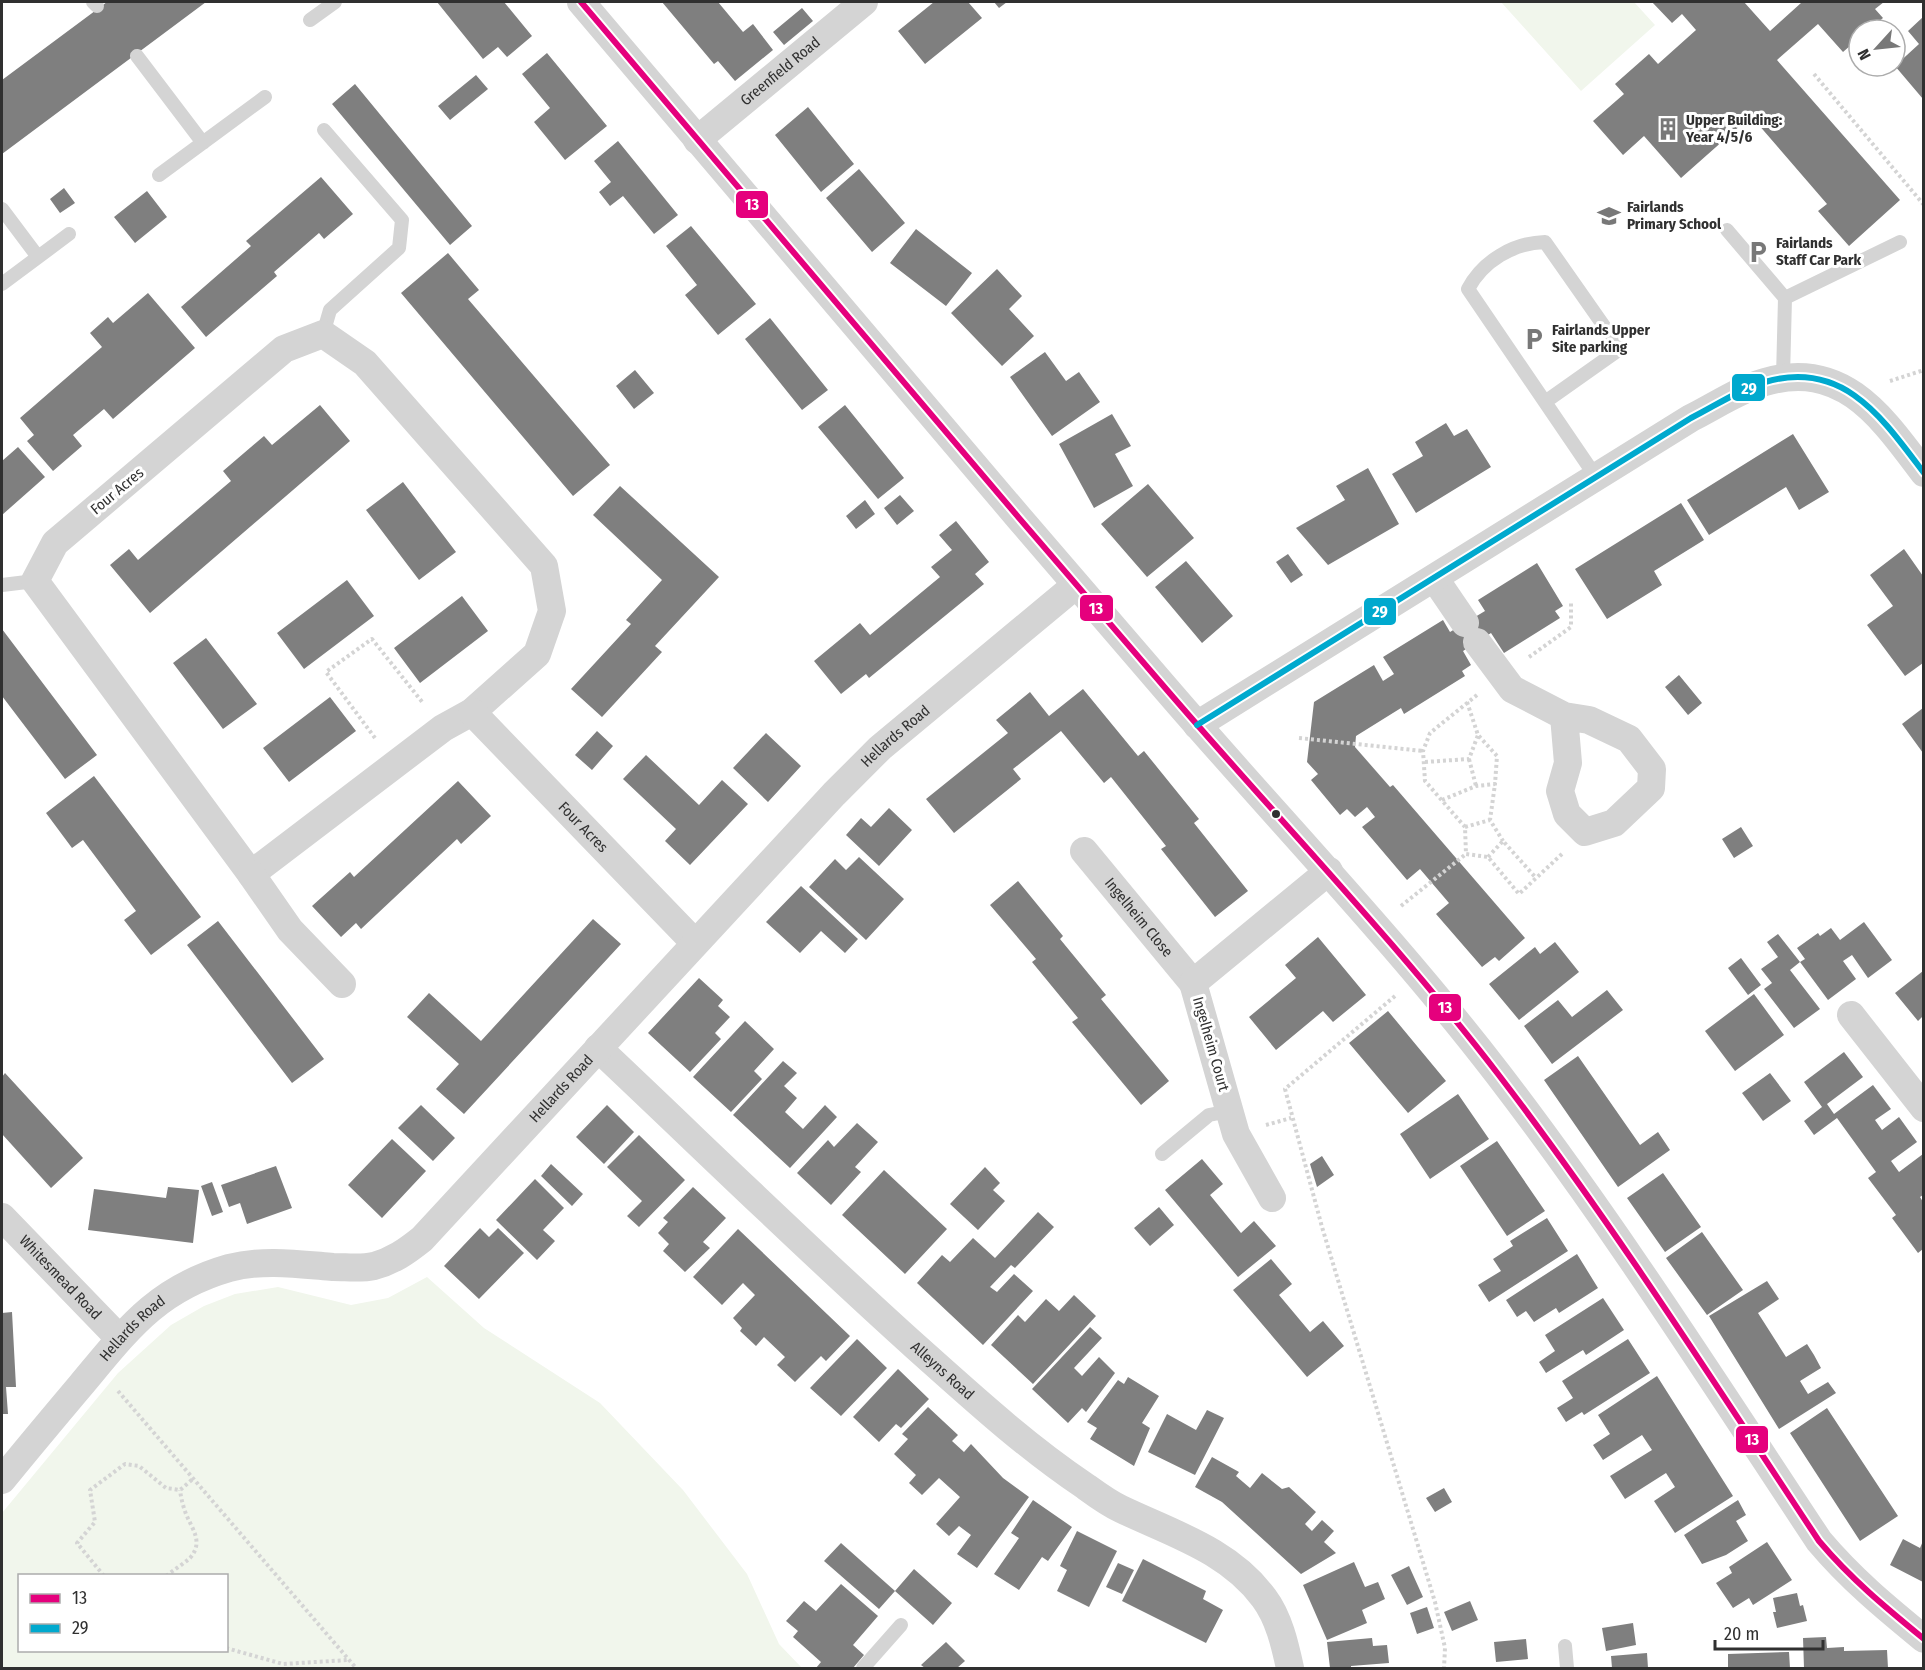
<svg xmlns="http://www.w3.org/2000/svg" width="1925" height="1670" font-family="'Fira Sans Condensed',sans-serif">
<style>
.green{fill:#f1f6ec;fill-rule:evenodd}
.building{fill:#7f7f7f}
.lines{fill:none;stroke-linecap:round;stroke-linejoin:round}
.path{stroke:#d4d4d4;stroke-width:4;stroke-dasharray:3 3;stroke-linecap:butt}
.service{stroke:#d4d4d4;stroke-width:14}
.minor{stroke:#d4d4d4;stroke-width:28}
.bus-1-casing{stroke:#fff;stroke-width:10}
.bus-2-casing{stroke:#fff;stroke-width:10}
.bus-1{stroke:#e5007d;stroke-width:6}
.bus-2{stroke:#00a9ce;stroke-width:6}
.bus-dot{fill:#303030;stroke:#fff;stroke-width:2}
.labels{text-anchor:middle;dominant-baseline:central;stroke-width:6;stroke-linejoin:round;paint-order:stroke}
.street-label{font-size:15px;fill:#303030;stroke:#fff}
.poi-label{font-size:15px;font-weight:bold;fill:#303030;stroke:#fff;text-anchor:start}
.line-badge{stroke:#fff;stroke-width:2}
.badge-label{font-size:16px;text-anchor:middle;font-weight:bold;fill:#fff}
</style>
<rect width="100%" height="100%" fill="#fff"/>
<path class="green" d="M1501 2H1634L1655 25 1581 91Z
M427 1277 484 1328 600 1403 683 1490 747 1574 779 1644 802 1668H2V1513L118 1373 171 1325 204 1306 235 1294 278 1287 351 1305 388 1298ZM20 1576H226V1650H20Z"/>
<path class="building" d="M107 2H206L2 154V80Z
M437 2H504L532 36 507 57 498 47 483 59Z
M662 2H718L743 32 753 24 773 50 735 81 718 61 714 64Z
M934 2H968L982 18 925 64 898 31Z
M994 2H1007L999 8Z
M1652 2H1744L1770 31 1801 3 1800 2H1884L1875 9 1883 18 1868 30H1859V38L1843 52 1818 24 1777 60 1900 200 1849 246 1818 211 1827 204 1751 116 1681 178 1644 136 1623 155 1593 121 1624 94 1615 84 1649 54 1658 64 1696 30 1682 14 1672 23Z
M802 8 813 21 784 45 773 32Z
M1923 17V99L1895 66 1919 44 1908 31Z
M547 53 607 126 565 160 534 122 550 108 522 74Z
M476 75 488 89 450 120 438 106Z
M355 84 472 226 450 245 332 104Z
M808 107 854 164 821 192 775 135Z
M618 141 678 215 654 234 623 196 610 206 599 192 611 182 594 161Z
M859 169 905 223 872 252 826 198Z
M321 177 353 214 324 239 319 233 274 272 277 276 206 337 181 307 251 246 246 241Z
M64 188 75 203 60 213 50 199Z
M147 191 167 217 135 243 114 217Z
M691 226 756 304 718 335 685 295 697 285 666 246Z
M916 229 972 273 946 306 890 263Z
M448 253 479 290 468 299 610 465 573 496 401 293Z
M997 269 1022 296 1009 309 1034 336 1002 366 951 313Z
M148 293 195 348 113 419 104 409 73 435 82 446 53 471 27 441 34 435 20 418 102 347 90 333 108 317 113 323Z
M770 318 828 390 802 410 745 339Z
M1045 352 1066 381 1079 372 1100 402 1052 436 1010 377Z
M635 370 654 393 634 409 616 386Z
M320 405 350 441 150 613 110 565 129 549 138 560 231 481 223 471 264 436 272 445Z
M845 405 904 478 878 499 818 427Z
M1112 414 1131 446 1115 454 1133 486 1094 508 1059 444Z
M1446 423 1454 436 1467 429 1491 467 1416 513 1392 474 1423 456 1415 442Z
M1793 434 1829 492 1799 510 1786 487 1709 535 1687 500Z
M18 447 45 477 2 515V461Z
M1368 468 1399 524 1328 565 1296 528 1345 500 1336 486Z
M403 482 456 552 419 580 366 510Z
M1148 484 1194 538 1147 577 1101 524Z
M620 486 719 577 655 646 662 652 602 717 571 689 631 624 626 620 662 580 593 515Z
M900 495 914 511 897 525 884 508Z
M865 500 875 514 856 529 846 516Z
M1681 503 1704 540 1654 571 1662 585 1607 619 1575 569Z
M956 521 989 562 975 574 984 584 869 678 866 674 841 694 814 661 860 623 870 635 940 577 931 567 952 550 939 535Z
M1904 549 1923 576V663L1905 676 1867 625 1893 606 1870 575Z
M1288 554 1303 575 1291 583 1276 562Z
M1186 561 1233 616 1202 643 1155 587Z
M1537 563 1563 606 1555 611 1560 618 1504 653 1491 633 1463 651 1471 665 1462 671 1465 676 1404 714 1401 708 1356 736 1355 747 1390 787 1393 785 1525 938 1499 961 1495 957 1482 967 1436 914 1449 903 1420 869 1407 880 1362 827 1375 817 1367 807 1355 817 1347 809 1340 815 1311 780 1318 774 1307 762 1314 702 1374 665 1383 681 1394 674 1383 657 1443 620 1450 632 1485 611 1478 600Z
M347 580 374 616 304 669 277 633Z
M462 596 488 631 420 683 394 648Z
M2 629 97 755 65 779 2 696Z
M206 638 257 704 223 729 173 663Z
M1679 675 1702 703 1688 715 1665 687Z
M1083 689 1138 756 1144 751 1199 819 1194 823 1248 891 1215 917 1161 849 1166 846 1111 777 1104 783 1061 731 1013 769 1021 779 954 833 926 799 1008 733 996 720 1030 692 1049 716Z
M330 697 356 731 289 782 263 748Z
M1923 708V753L1902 724Z
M597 731 613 746 592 770 575 755Z
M766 733 801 766 768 802 733 768Z
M646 755 699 805 722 780 748 804 690 865 665 841 676 829 623 779Z
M94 776 201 917 151 955 124 920 136 911 83 840 72 848 46 813Z
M458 781 491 816 461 844 457 839 361 929 356 923 341 937 312 906 350 872 354 877Z
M889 808 912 830 879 866 846 835 861 818 871 827Z
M1741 827 1753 846 1734 858 1722 839Z
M859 857 904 899 866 940 809 887 835 859 846 870Z
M1018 881 1063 936 1060 939 1106 995 1101 999 1169 1081 1141 1105 1072 1022 1078 1018 1032 962 1036 959 990 905Z
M801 886 858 939 845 953 821 931 800 953 766 922Z
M593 919 621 944 464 1114 436 1089 459 1064 407 1017 429 993 481 1041Z
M218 921 324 1059 292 1083 187 945Z
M1864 922 1892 960 1868 978 1852 955 1843 961 1856 979 1828 1000 1800 962 1805 959 1797 948 1818 933 1820 936 1831 928 1840 940Z
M1778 934 1800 962 1790 970 1820 1009 1794 1028 1764 989 1772 983 1761 969 1778 957 1767 942Z
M1318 937 1366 995 1333 1022 1323 1011 1276 1050 1249 1017 1296 978 1285 965Z
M1555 942 1579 972 1519 1020 1489 984 1535 947 1540 954Z
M1741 958 1761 985 1748 995 1728 968Z
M1923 971V1016L1918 1021 1895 993Z
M699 978 723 1000 718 1006 730 1017 715 1033 721 1039 690 1072 648 1033Z
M1607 990 1623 1010 1552 1064 1524 1026 1558 1000 1572 1017Z
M1754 994 1784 1035 1735 1071 1705 1031Z
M1388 1011 1446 1081 1408 1113 1349 1043Z
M745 1021 774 1049 754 1071 762 1079 731 1112 693 1077Z
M1844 1052 1863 1077 1827 1104 1834 1114 1873 1085 1891 1109 1875 1120 1882 1130 1899 1117 1917 1142 1891 1161 1899 1172 1923 1154V1195L1920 1197 1923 1202V1249L1918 1253 1892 1218 1896 1215 1868 1178 1876 1172 1837 1118 1814 1135 1804 1121 1822 1107 1804 1082Z
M1578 1056 1640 1145 1658 1132 1670 1150 1618 1187 1544 1080Z
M783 1061 797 1073 784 1086 797 1098 785 1112 803 1129 825 1105 837 1117 790 1168 733 1115Z
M5 1073 83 1158 51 1188 2 1134V1077Z
M1770 1073 1791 1101 1763 1121 1742 1093Z
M1458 1094 1489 1139 1430 1179 1400 1134Z
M421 1105 455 1138 433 1161 398 1128Z
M607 1105 634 1132 604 1164 576 1137Z
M857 1123 878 1142 855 1167 861 1172 831 1205 797 1173 828 1140 834 1147Z
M639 1135 685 1180 639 1227 627 1216 642 1201 607 1167Z
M392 1139 426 1171 382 1218 348 1185Z
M1497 1141 1545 1211 1507 1236 1460 1166Z
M1322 1156 1334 1175 1317 1187 1310 1164Z
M1202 1159 1223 1184 1210 1195 1241 1233 1254 1221 1276 1246 1238 1277 1165 1190Z
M551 1164 583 1194 572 1206 541 1176Z
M276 1166 292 1208 247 1224 240 1203 229 1207 221 1185Z
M985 1167 1000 1183 993 1190 1005 1201 978 1230 950 1204Z
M884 1170 947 1229 905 1274 842 1215Z
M1663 1173 1701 1227 1665 1252 1627 1198Z
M535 1179 564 1208 543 1230 555 1241 537 1260 496 1220Z
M212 1182 223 1212 212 1216 201 1186Z
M168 1187 199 1190 193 1243 88 1230 94 1189 166 1198Z
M693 1187 726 1218 703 1242 710 1248 685 1272 663 1251 669 1244 658 1233 668 1222 663 1218Z
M1159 1207 1174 1225 1150 1246 1134 1228Z
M1038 1212 1054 1227 1015 1268 1011 1265 990 1287 997 1292 1014 1274 1033 1291 983 1345 917 1283 942 1255 950 1262 973 1238 995 1258Z
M1547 1218 1568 1251 1489 1302 1478 1285 1501 1271 1493 1259 1513 1246 1510 1241Z
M480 1228 489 1237 498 1228 524 1253 479 1299 444 1266Z
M738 1229 850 1336 826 1361 821 1356 795 1382 777 1365 785 1357 764 1337 756 1346 740 1331 742 1328 733 1318 755 1295 743 1283 722 1305 693 1277Z
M1702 1232 1743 1290 1707 1315 1666 1258Z
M1577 1254 1598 1288 1559 1313 1556 1308 1534 1322 1526 1311 1517 1317 1506 1300Z
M1271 1259 1292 1284 1279 1295 1310 1332 1323 1321 1344 1346 1307 1377 1233 1290Z
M1767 1281 1779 1299 1758 1313 1786 1357 1807 1344 1814 1355 1821 1368 1800 1381 1808 1394 1828 1382 1836 1393 1779 1429 1709 1316Z
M1074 1295 1096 1316 1033 1384 991 1345 1018 1315 1025 1322 1046 1299 1059 1311Z
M1603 1298 1624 1330 1586 1355 1583 1350 1546 1373 1539 1362 1555 1351 1545 1335Z
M12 1312 16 1387H6L8 1414H2V1313Z
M1090 1327 1102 1338 1074 1368 1082 1376 1099 1357 1115 1373 1086 1412 1082 1408 1068 1423 1032 1389Z
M857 1339 887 1368 841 1416 810 1388Z
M1628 1339 1650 1373 1584 1415 1582 1412 1566 1422 1557 1408 1573 1398 1562 1381Z
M898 1369 929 1399 901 1428 896 1424 879 1442 853 1417Z
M1657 1376 1733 1496 1675 1533 1654 1501 1675 1487 1666 1473 1625 1499 1610 1476 1652 1450 1642 1435 1603 1460 1593 1445 1610 1434 1598 1415Z
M1128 1377 1159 1396 1142 1423 1150 1428 1134 1466 1090 1439 1097 1428 1087 1422 1118 1380 1124 1384Z
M928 1407 958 1435 952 1441 964 1452 971 1444 1003 1478 1029 1497 977 1568 957 1554 971 1535 959 1526 949 1536 936 1524 960 1497 939 1478 922 1495 909 1483 916 1475 894 1454 908 1439 902 1434Z
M1827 1408 1898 1516 1860 1541 1790 1433Z
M1207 1410 1224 1418 1195 1475 1148 1452 1167 1414 1196 1430Z
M1212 1457 1239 1472 1236 1476 1250 1488 1262 1473 1282 1489 1289 1487 1316 1512 1305 1524 1312 1531 1322 1520 1334 1531 1324 1542 1336 1553 1301 1574 1222 1502 1195 1487Z
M1444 1488 1452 1502 1435 1512 1426 1498Z
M1033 1500 1072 1527 1048 1561 1042 1557 1019 1590 994 1574 1019 1538 1011 1533Z
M1738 1500 1746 1515 1736 1521 1748 1541 1726 1555 1702 1564 1684 1535Z
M1077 1531 1117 1551 1089 1607 1057 1591 1067 1570 1060 1566Z
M1903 1539 1920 1548 1923 1541V1582L1890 1565Z
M1767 1542 1792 1580 1753 1605 1749 1598 1733 1608 1716 1583 1732 1573 1729 1567Z
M841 1543 895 1591 914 1569 952 1603 933 1625 895 1591 879 1609 824 1561Z
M1143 1559 1206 1591 1203 1599 1223 1610 1206 1643 1122 1601Z
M1354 1562 1365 1587 1378 1582 1385 1599 1362 1610 1367 1623 1327 1640 1303 1585Z
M1118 1563 1134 1570 1122 1594 1106 1587Z
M1409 1566 1423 1597 1407 1605 1391 1575Z
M841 1584 878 1616 853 1645 864 1655 853 1668H816L821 1662 793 1637 798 1631 786 1621 804 1601 816 1611Z
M1797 1593 1800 1606 1803 1605 1807 1621 1777 1628 1773 1612H1776L1773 1598Z
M1470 1601 1478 1620 1452 1631 1444 1612Z
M1427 1607 1434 1628 1417 1634 1410 1613Z
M1633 1623 1636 1645 1606 1651 1602 1628Z
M1826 1637 1827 1648 1844 1647V1651L1887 1650 1888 1668H1804L1803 1638Z
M1372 1638 1373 1646 1387 1645 1389 1663 1351 1666V1668H1330L1327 1642Z
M1526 1639 1528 1659 1496 1662 1494 1642Z
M946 1642 965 1661 957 1668H925L921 1665Z
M1789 1652 1790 1668H1728V1654Z
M1647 1653 1648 1668H1612L1611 1656Z"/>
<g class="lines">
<path class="path" d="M1814 74 1924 205
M1890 381 1924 370
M1529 657 1571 627V602
M1477 695 1430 733 1423 751 1425 781 1465 827 1466 854 1488 857 1519 894 1563 853
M1467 702 1478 735 1497 756 1495 784
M375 738 326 672 372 639 423 703
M1299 738 1423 751
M1469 759 1476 786
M1425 762 1469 759 1478 735
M1442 800 1476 786 1495 784 1490 820
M1465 827 1490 820 1503 841
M1488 857 1503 841 1536 878
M1401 906 1466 854
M1395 996 1285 1089 1322 1227 1435 1602 1445 1648 1444 1668
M1266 1125 1291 1118
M118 1391 356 1668
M104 1576 77 1543 95 1522 90 1490 125 1464 139 1466 166 1488 180 1490 194 1478
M166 1576C174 1570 183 1564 190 1558 204 1542 192 1529 186 1514 183 1506 181 1498 180 1490
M226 1648 283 1664 348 1660"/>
<path class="service" d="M93 2 97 6
M310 20 335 2
M137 56 203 143
M159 175 265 97
M2 209 38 257
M1727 230 1785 298 1783 377
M2 284 69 234
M1785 298 1900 242
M323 334 330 310 399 248 402 220 324 130
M1545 402 1620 349 1545 242C1513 243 1483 261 1468 289L1596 477
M2 585 35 581
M1162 1154 1209 1115 1229 1111
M1565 1646 1567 1668
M863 1668 901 1625"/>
<g class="minor">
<path d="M581 2C775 232 970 462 1167 690 1277 818 1395 940 1498 1074 1613 1224 1715 1384 1819 1541 1851 1579 1885 1607 1924 1639"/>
<path id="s1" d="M697 140 864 2"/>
<path d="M323 334 365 363 544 566 552 611 537 654 472 712 443 728 251 874 35 581 55 543 284 349Z"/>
<path d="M1435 579 1465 623"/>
<path d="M1477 642 1512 689 1564 716 1589 720 1629 739 1652 769 1651 788 1614 823 1585 832 1567 814 1560 791 1568 763 1564 716"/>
<path id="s2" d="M472 712 695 943"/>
<path d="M1197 725 1691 418C1715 406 1740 389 1765 382 1844 359 1883 419 1924 473"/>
<path id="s3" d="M1084 851 1193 983"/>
<path d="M251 874 290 930 342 984"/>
<path d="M1851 1015 1924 1108"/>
<path id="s4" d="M598 1048C704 1148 808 1250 916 1347 971 1396 1024 1445 1085 1486 1096 1494 1108 1503 1121 1509 1171 1533 1229 1550 1264 1598 1279 1618 1285 1645 1290 1668"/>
<path d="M1272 1198 1236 1134 1193 983 1329 871"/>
<path id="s5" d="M2 1217 119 1338"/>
<path id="s6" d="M2 1480C28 1448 54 1417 81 1385 127 1330 156 1289 229 1268 263 1259 298 1264 333 1267 347 1267 361 1269 374 1266 393 1261 407 1251 422 1239L834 794 880 748 1076 585"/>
</g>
<g class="bus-1-casing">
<path id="bus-1" d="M581 2C775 232 970 462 1167 690 1277 818 1395 940 1498 1074 1613 1224 1715 1384 1819 1541 1851 1579 1885 1607 1924 1639"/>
</g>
<g class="bus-2-casing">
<path id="bus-2" d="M1197 725 1691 418C1715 406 1740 389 1765 382 1844 359 1883 419 1924 473"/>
</g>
<use href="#bus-1" class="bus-1"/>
<use href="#bus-2" class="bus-2"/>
</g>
<defs>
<g id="building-bare" transform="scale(1.8)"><path d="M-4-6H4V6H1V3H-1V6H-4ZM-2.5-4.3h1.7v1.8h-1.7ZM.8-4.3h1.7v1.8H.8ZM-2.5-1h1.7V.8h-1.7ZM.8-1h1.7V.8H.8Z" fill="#787878" stroke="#fff" stroke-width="2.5" paint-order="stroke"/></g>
<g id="school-bare" transform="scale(1.8)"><path d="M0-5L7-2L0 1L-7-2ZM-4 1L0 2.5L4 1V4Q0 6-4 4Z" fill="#787878" stroke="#fff" stroke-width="2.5" paint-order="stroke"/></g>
<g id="parking-bare" transform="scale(1.8)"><path d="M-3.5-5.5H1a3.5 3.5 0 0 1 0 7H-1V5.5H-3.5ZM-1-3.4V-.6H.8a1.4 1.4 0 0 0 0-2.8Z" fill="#787878" stroke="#fff" stroke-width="2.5" paint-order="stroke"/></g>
</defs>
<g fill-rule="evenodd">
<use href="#building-bare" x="1668" y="129"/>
<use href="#school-bare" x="1609" y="216"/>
<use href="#parking-bare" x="1758" y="252"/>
<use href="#parking-bare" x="1534" y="339"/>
</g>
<circle class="bus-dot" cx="1276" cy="814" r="5"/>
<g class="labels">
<g class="street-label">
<text stroke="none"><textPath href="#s1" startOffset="108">Greenfield Road</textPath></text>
<text transform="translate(117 491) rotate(-40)">Four Acres</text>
<text stroke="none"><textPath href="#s6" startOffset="1208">Hellards Road</textPath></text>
<text stroke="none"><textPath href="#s2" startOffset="160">Four Acres</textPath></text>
<text stroke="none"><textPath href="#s3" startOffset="86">Ingelheim Close</textPath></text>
<text transform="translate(1211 1044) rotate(74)">Ingelheim Court</text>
<text stroke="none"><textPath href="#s6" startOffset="722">Hellards Road</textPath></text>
<text stroke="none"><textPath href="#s5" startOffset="84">Whitesmead Road</textPath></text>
<text stroke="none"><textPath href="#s6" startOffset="200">Hellards Road</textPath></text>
<text stroke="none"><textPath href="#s4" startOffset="472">Alleyns Road</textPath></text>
</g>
<g class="poi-label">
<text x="1686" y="120">Upper Building:<tspan x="1686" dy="17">Year 4/5/6</tspan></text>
<text x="1627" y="207">Fairlands<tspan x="1627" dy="17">Primary School</tspan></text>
<text x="1776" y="243">Fairlands<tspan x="1776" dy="17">Staff Car Park</tspan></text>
<text x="1552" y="330">Fairlands Upper<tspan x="1552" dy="17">Site parking</tspan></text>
</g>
</g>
<g class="line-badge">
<rect x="735" y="190" width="34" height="29" rx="6" fill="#e5007d"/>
<rect x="1731" y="373" width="35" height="29" rx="6" fill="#00a9ce"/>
<rect x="1079" y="594" width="35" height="28" rx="6" fill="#e5007d"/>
<rect x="1363" y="597" width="34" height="29" rx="6" fill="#00a9ce"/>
<rect x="1428" y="993" width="34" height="29" rx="6" fill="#e5007d"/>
<rect x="1735" y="1425" width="34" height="29" rx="6" fill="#e5007d"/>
</g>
<g class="badge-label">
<text x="752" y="210">13</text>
<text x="1749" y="394">29</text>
<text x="1096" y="614">13</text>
<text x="1380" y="617">29</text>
<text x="1445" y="1013">13</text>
<text x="1752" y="1445">13</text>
</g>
<rect width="1925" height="1670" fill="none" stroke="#303030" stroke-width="6"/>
<rect x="18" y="1574" width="210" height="78" fill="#ffffff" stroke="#acacac" stroke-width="1.5"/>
<rect x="30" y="1594" width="30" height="9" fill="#e5007d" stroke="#acacac" stroke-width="1.5"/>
<text x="72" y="1604" font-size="18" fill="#303030">13</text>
<rect x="30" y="1624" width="30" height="9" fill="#00a9ce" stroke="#acacac" stroke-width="1.5"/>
<text x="72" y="1634" font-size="18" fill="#303030">29</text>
<g transform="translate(1877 48) rotate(243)"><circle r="28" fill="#ffffff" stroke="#acacac" stroke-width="1.5"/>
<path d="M0-4.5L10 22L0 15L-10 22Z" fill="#787878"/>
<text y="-9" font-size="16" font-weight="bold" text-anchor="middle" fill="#303030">N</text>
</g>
<path d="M1715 1640v9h108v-9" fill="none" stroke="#303030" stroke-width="3"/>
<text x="1724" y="1640" font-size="18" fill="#303030" stroke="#ffffff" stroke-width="4.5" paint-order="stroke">20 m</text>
</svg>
